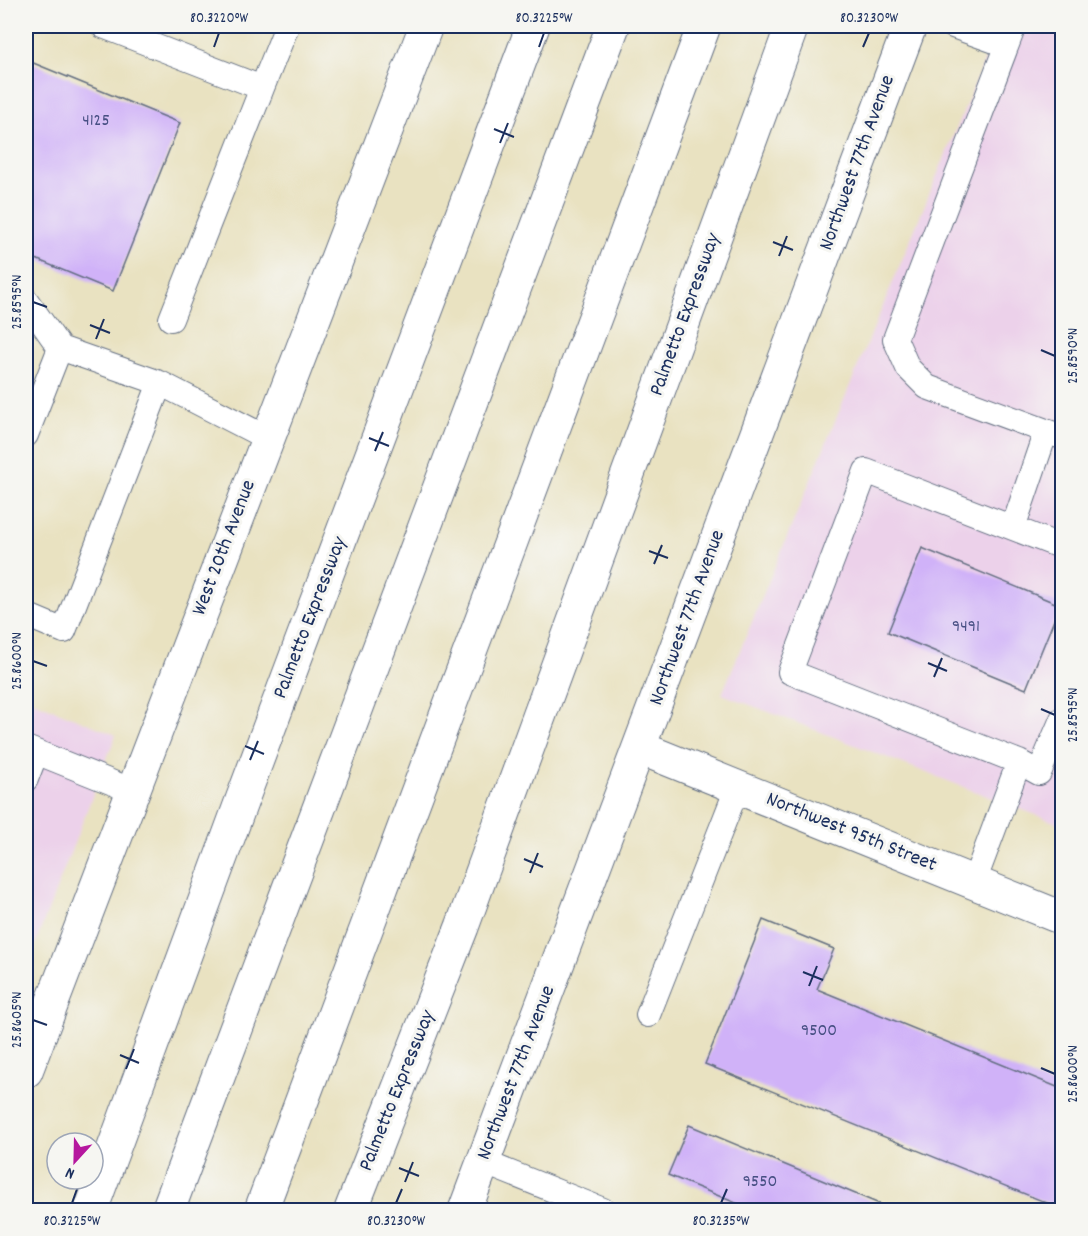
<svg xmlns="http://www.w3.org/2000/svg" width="1088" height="1236" font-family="Dekko,sans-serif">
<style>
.built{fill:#ecd1ea}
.building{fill:#d0b2f8}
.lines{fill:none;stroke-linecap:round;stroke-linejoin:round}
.service-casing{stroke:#636e81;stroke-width:26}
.tertiary-casing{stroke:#636e81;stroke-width:35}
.motorway-casing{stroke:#636e81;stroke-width:35}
.service{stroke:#fff;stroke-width:24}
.tertiary{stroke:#fff;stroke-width:33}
.motorway{stroke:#fff;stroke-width:33}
.ticks{fill:none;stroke:#1b2f5e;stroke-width:2}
.labels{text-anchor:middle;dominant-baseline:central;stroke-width:6;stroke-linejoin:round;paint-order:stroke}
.number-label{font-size:18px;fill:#485084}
.street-label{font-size:21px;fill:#1b2f5e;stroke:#f6f6f2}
.neatline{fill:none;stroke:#1b2f5e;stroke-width:2}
.ticks-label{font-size:15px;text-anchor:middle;fill:#1b2f5e}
</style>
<rect width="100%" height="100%" fill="#f6f6f2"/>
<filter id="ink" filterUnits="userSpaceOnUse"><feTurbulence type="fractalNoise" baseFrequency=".0167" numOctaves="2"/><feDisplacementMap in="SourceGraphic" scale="12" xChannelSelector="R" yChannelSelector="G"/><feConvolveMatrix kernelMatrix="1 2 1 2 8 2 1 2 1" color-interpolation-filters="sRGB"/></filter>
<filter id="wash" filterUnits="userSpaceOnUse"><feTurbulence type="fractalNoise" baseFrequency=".008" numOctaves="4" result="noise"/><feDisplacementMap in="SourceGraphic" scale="24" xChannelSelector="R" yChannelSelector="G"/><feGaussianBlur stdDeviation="1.35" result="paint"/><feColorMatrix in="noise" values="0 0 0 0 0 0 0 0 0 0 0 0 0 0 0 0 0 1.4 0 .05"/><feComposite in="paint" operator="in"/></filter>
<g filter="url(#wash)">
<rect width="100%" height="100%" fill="#e9e2c1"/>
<path class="built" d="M999 26H1062V825L722 694Z
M26 698 116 735 26 968Z"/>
<g id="blocks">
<path class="building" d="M26 60 180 123 113 291 26 255Z
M922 548 1060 605 1026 689 888 632Z
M763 920 834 949 817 989 1062 1089V1209L705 1064Z
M689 1125 894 1210H753L668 1175Z"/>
</g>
</g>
<g filter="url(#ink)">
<use href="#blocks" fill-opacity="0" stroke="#636e81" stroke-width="1.5"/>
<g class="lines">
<g class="service-casing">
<path id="service" d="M103 26 262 88 287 26
M953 26 1006 45
M1014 26 895 339 908 368 927 387 1062 437
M26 300 60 348
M171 319 262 88
M160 383 267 438
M26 435 60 348 160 383 64 631 26 615
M1013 528 1046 431
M1062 547 866 471 790 672 1019 762 1039 773 1062 719
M26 748 133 791
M26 779 36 753
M974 882 1019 762
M648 1015 738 786
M483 1162 603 1210"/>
</g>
<g class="tertiary-casing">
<path id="tertiary" d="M640 748 1062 918
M26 1071 426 26
M465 1210 910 26"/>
</g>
<g class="motorway-casing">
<path id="motorway" d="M91 1210 242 800 533 26
M168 1210 613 26
M261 1210 704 26
M351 1210 462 927 792 26"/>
</g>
<use href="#service" class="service"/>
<use href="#tertiary" class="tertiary"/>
<use href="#motorway" class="motorway"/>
</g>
</g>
<path class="ticks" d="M214 47 219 33M539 47 544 33M863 47 869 33M494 129 514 137M500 143 508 123M773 242 793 250M779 256 787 236M33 302 47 307M90 325 110 333M96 339 104 319M1041 350 1055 356M369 438 389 446M375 451 383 432M649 551 668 558M654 564 662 545M33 661 47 666M928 663 947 671M934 677 942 658M1041 709 1055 715M245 746 264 754M250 760 258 741M524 859 543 867M530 873 538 853M803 972 823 980M809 986 817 966M33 1020 47 1025M120 1055 139 1063M1041 1068 1055 1074M126 1069 134 1049M399 1168 419 1176M405 1182 413 1162M72 1203 77 1189M396 1203 402 1189M721 1203 727 1189"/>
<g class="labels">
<g class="number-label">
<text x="96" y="121">4125</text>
<text x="966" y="627">9491</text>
<text x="819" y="1031">9500</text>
<text x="760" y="1182">9550</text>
</g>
<g class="street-label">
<text transform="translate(858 163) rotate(-70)">Northwest 77th Avenue</text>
<text transform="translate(686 315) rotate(-70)">Palmetto Expressway</text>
<text transform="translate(225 548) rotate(-69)">West 20th Avenue</text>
<text transform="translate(311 618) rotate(-69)">Palmetto Expressway</text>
<text transform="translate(688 618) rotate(-70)">Northwest 77th Avenue</text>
<text transform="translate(851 833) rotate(22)">Northwest 95th Street</text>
<text transform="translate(517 1073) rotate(-69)">Northwest 77th Avenue</text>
<text transform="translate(398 1091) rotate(-68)">Palmetto Expressway</text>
</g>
</g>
<rect width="1088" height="1236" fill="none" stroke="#f6f6f2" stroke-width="66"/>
<g transform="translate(75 1161) rotate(202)"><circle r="28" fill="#f6f6f2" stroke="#9ea6b7" stroke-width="1.5"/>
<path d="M0-4.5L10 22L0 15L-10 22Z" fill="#b5179e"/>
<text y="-9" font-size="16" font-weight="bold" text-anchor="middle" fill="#1b2f5e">N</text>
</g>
<rect x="33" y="33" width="1022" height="1170" class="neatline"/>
<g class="ticks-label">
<text x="219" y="22">80.3220°W</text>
<text x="544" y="22">80.3225°W</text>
<text x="869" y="22">80.3230°W</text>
<text transform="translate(16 302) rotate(-90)" y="5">25.8595°N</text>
<text transform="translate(1072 356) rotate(-90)" y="5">25.8590°N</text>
<text transform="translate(16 661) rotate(-90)" y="5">25.8600°N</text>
<text transform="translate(1072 715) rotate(-90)" y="5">25.8595°N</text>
<text transform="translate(16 1020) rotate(-90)" y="5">25.8605°N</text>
<text transform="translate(1072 1074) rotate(-90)" y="5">25.8600°N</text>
<text x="72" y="1225">80.3225°W</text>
<text x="396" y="1225">80.3230°W</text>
<text x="721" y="1225">80.3235°W</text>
</g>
</svg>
